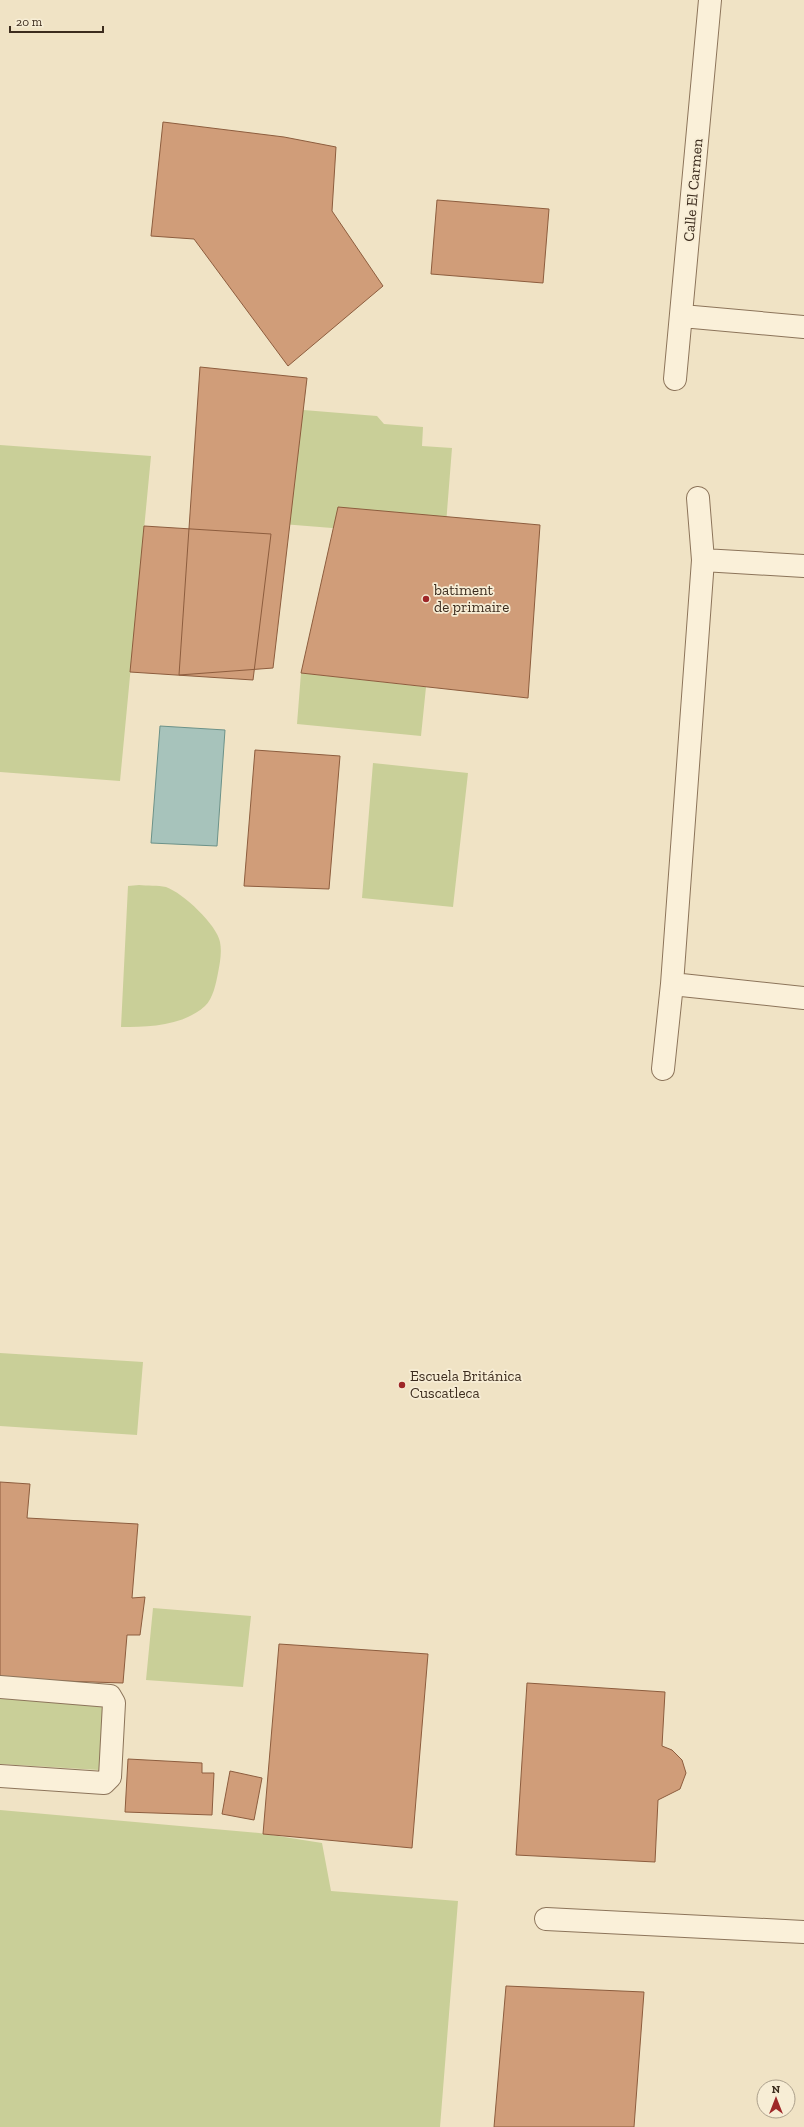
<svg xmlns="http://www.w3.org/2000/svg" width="804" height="2127" font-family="'Zilla Slab',serif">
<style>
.green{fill:#c9cf98}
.water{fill:#a7c3bb;stroke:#6c9289}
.building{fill:#d09d79;stroke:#8d5d3e}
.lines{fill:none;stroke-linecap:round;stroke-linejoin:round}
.minor-casing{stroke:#8c745a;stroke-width:24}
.minor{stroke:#faf0d9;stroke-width:22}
.poi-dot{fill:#9e2728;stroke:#f7edd5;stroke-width:1.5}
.labels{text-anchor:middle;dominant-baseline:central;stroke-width:3.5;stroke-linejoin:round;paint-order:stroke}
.street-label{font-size:15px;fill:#3c2c1e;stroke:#f7edd5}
.poi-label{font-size:15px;fill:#3c2c1e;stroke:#f7edd5;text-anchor:start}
</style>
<rect width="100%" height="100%" fill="#f0e3c5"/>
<path class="green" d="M291 409 377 416 384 424 423 427 422 446 452 448 445 537 282 524Z
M0 445 151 456 120 781 0 772Z
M301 673 426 687 421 736 297 724Z
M373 763 468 773 453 907 362 898Z
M139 885C147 886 158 885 166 887 183 893 217 925 220 942 222 952 220 963 218 973 216 983 213 999 205 1006 183 1026 149 1027 121 1027L128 886Z
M0 1353 143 1362 137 1435 0 1426Z
M153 1608 251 1616 243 1687 146 1680Z
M0 1695 103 1702 99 1770 0 1764Z
M0 1810 259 1833 322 1843 331 1891 458 1901 440 2127H0Z"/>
<path class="water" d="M160 726 225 730 217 846 151 843Z"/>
<path class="building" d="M163 122 284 137 336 147 332 211 383 286 288 366 194 239 151 236Z
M437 200 549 209 543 283 431 274Z
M200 367 307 378 273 668 179 675Z
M338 507 540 525 528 698 301 673Z
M144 526 271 534 253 680 130 672Z
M255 750 340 756 329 889 244 886Z
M0 1482 30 1484 27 1518 138 1524 132 1598 145 1597 140 1635H127L123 1683 0 1679Z
M279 1644 428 1654 412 1848 263 1834Z
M527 1683 665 1692 662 1746 672 1750 682 1760 686 1773 680 1789 658 1800 655 1862 516 1855Z
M128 1759 202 1763V1773H214L212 1815 125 1812Z
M230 1771 262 1778 254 1820 222 1814Z
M506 1986 644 1992 634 2127H494Z"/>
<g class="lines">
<g class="minor-casing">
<path id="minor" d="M682 316 804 327
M675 379 710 0
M703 560 804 566
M672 984 804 998
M663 1069 672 984 703 560 698 498
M0 1687 110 1696 114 1703 110 1777 104 1783 0 1776
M546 1919 804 1932"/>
</g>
<use href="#minor" class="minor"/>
</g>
<g class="poi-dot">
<circle cx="426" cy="599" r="4"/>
<circle cx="402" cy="1385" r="4"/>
</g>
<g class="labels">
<g class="street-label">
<text transform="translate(693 190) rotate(-85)">Calle El Carmen</text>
</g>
<g class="poi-label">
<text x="434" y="590">batiment<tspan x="434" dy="17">de primaire</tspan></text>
<text x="410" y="1376">Escuela Británica<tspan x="410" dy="17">Cuscatleca</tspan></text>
</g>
</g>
<g transform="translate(776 2099)"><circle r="19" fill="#f7edd5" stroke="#aca08c"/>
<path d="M0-3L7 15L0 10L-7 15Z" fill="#9e2728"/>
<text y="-6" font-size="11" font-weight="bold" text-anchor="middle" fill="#3c2c1e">N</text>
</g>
<path d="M10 26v6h93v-6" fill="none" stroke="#3c2c1e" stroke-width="2"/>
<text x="16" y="26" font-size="12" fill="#3c2c1e" stroke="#f7edd5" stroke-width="3" paint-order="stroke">20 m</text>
</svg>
